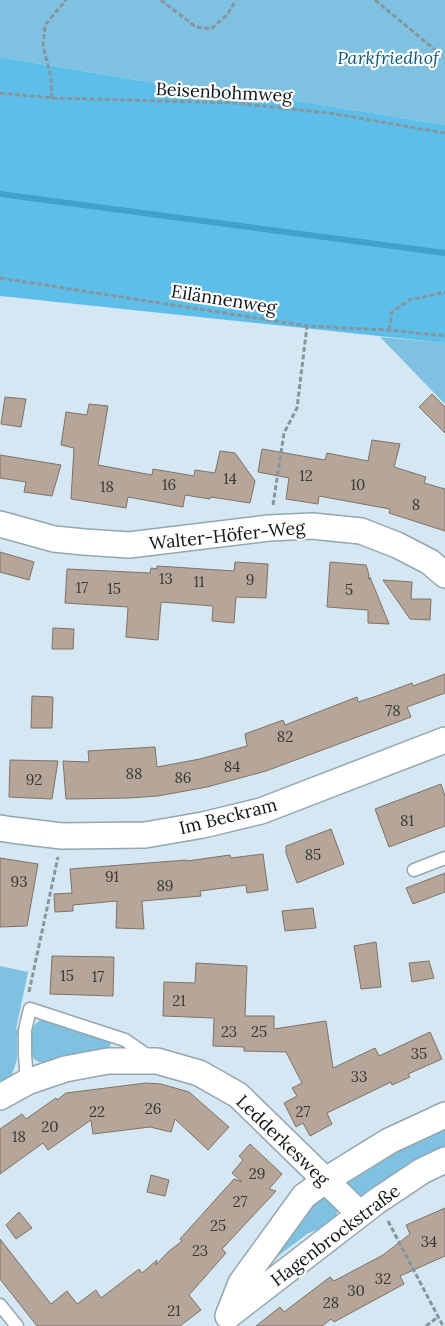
<svg xmlns="http://www.w3.org/2000/svg" width="445" height="1326" font-family="Lora,serif">
<style>
.green{fill:#7fc1e1}
.forest{fill:#5ebeea}
.lines{fill:none;stroke-linecap:round;stroke-linejoin:round}
.stream{stroke:#3fa1cc;stroke-width:6}
.building{fill:#b5a699;stroke:#807166}
.lane-casing{stroke:#93a6b0;stroke-width:15}
.street-casing{stroke:#93a6b0;stroke-width:28}
.path{stroke:#87959d;stroke-width:3;stroke-dasharray:5 2.5;stroke-linecap:butt}
.lane{stroke:#fff;stroke-width:12}
.street{stroke:#fff;stroke-width:25}
.labels{text-anchor:middle;dominant-baseline:central;stroke-width:4.5;stroke-linejoin:round;paint-order:stroke}
.number-label{font-size:15px;fill:#383938}
.park-label{font-size:18px;font-style:italic;fill:#0c5a78;stroke:#fff}
.street-label{font-size:18px;fill:#0e1518;stroke:#fff}
</style>
<rect width="100%" height="100%" fill="#d4e7f2"/>
<path class="green" d="M0 0H445V125L297 101 142 81 0 57Z
M380 337 445 343V404Z
M0 966 28 972 16 1029 19 1030 17 1038V1060L11 1077 0 1082Z
M45 1020 108 1041 111 1043 109 1048 73 1054 45 1062H39L34 1059 31 1053 32 1029 35 1024 39 1021Z
M445 1127V1149L362 1197 356 1195 344 1184 346 1175Z
M320 1192 337 1209C338 1228 319 1227 307 1234L249 1278Z"/>
<path class="forest" d="M0 57 142 81 297 101 445 125V343L0 296Z"/>
<g class="lines">
<path class="stream" d="M0 194 445 253"/>
</g>
<path class="building" d="M432 394 445 407V433L419 407Z
M5 397 26 399 21 427 1 424Z
M89 404 108 406 98 465 152 475 153 469 194 476 195 470 215 473 220 451 235 453 255 481 250 503 211 497 210 499 185 495 183 507 128 497 126 508 71 499 74 448 61 445 66 412 87 415Z
M372 440 400 444 394 467 426 477 424 483 445 489V531L389 513 390 509 319 496 318 504 286 499 289 478 258 472 262 449 325 460 327 453 368 461Z
M0 455 61 465 52 496 24 492 26 482 0 478Z
M0 552 34 562 29 580 0 572Z
M235 562 268 564 266 598 236 597 234 623 212 621 213 606 161 602 158 640 126 637 128 607 65 603 67 569 150 573 151 568 157 569V566L234 571Z
M330 562 366 565 369 575 368 579H370V577L389 624 368 623V610L327 607Z
M383 580 412 582 411 599H431L430 620 410 619Z
M53 628 74 629 73 649H52Z
M445 674V693L407 707 411 717 266 771 207 787 158 796 129 798 66 799 63 761 89 762 88 751 155 747 157 767 200 759 247 746 245 734 283 720 285 725 357 697 358 702 374 697 412 683 413 686Z
M32 696 53 697 52 728H31Z
M10 760 58 761 52 799 9 797Z
M441 784 445 796V826L389 847 375 809Z
M331 829 344 864 297 883 286 853V846Z
M263 854 268 890 247 893 246 885 200 891 201 896 142 901 144 929 116 928 117 901 73 905V911L55 912 54 894 72 893 70 869 187 860V861L230 855 231 858Z
M0 858 38 864 27 926 0 927Z
M445 873V892L413 904 406 888Z
M313 908 316 928 285 931 282 911Z
M376 942 381 987 361 989 354 946Z
M52 956 114 957 113 996 50 994Z
M429 961 434 978 412 982 409 963Z
M196 963 247 966 245 1016H274V1029L326 1021 333 1068 375 1048 379 1056 430 1032 442 1059 408 1074 410 1077 392 1085 391 1082 327 1113 332 1124 310 1136 303 1123 296 1127 284 1103 297 1096 292 1088 302 1083 286 1052 244 1051V1047L213 1046 214 1018 163 1016 164 982 195 983Z
M146 1083 161 1084 189 1092 229 1127 208 1150 175 1119 171 1132 150 1127 93 1134 91 1120 48 1150 43 1143 0 1174V1129L22 1114 26 1119 56 1098 57 1100 66 1093Z
M250 1144 282 1174 269 1189 276 1191 222 1249 226 1253 189 1295 201 1310 180 1326H37L0 1279V1239L51 1304 67 1291 77 1304 96 1290 101 1298 139 1269 142 1273 157 1260 156 1265 168 1252 182 1241 180 1239 234 1179 242 1182 232 1173 243 1160 239 1156Z
M151 1175 169 1180 165 1196 147 1192Z
M445 1208V1256L400 1276 404 1284 334 1322 331 1319 322 1326H256L280 1307 284 1312 330 1277 334 1281 383 1255 410 1234 406 1225Z
M19 1212 32 1228 16 1239 6 1225Z"/>
<g class="lines">
<g class="lane-casing">
<path id="lane" d="M414 870 445 858
M27 1082 25 1054V1030L30 1009 125 1040 151 1058
M0 1305 17 1326"/>
</g>
<g class="street-casing">
<path id="street" d="M0 524 54 539 84 542 129 545 269 528 312 526 361 531 397 545 430 562 445 575
M0 828 12 830 62 836 145 835 203 825 261 811 445 740
M0 1097 27 1082 65 1069 108 1061H157L199 1073 238 1095 360 1214
M228 1316 241 1283 304 1196 326 1180 389 1141 445 1115
M228 1316 377 1201 422 1171 445 1160"/>
</g>
<path class="path" d="M161 0 196 27 211 29 227 15 236 0
M375 0 445 58
M0 93 52 98 235 103 329 113 445 133
M52 98 51 77 43 46 45 25 66 0
M0 278 307 326 389 330 445 336
M389 330 392 312 409 300 445 292
M273 505 284 433 297 408 307 326
M29 992 58 857
M388 1221 443 1326
M426 1326 438 1317"/>
<use href="#lane" class="lane"/>
<use href="#street" class="street"/>
</g>
<g class="labels">
<g class="number-label">
<text x="306" y="475">12</text>
<text x="230" y="478">14</text>
<text x="169" y="484">16</text>
<text x="358" y="484">10</text>
<text x="107" y="486">18</text>
<text x="416" y="504">8</text>
<text x="166" y="578">13</text>
<text x="250" y="579">9</text>
<text x="199" y="581">11</text>
<text x="82" y="587">17</text>
<text x="114" y="588">15</text>
<text x="349" y="589">5</text>
<text x="393" y="710">78</text>
<text x="285" y="736">82</text>
<text x="232" y="766">84</text>
<text x="134" y="773">88</text>
<text x="183" y="777">86</text>
<text x="34" y="779">92</text>
<text x="407" y="820">81</text>
<text x="313" y="854">85</text>
<text x="112" y="876">91</text>
<text x="19" y="881">93</text>
<text x="165" y="885">89</text>
<text x="67" y="975">15</text>
<text x="98" y="976">17</text>
<text x="179" y="1000">21</text>
<text x="229" y="1031">23</text>
<text x="259" y="1031">25</text>
<text x="419" y="1053">35</text>
<text x="359" y="1076">33</text>
<text x="153" y="1108">26</text>
<text x="97" y="1111">22</text>
<text x="303" y="1111">27</text>
<text x="50" y="1126">20</text>
<text x="19" y="1136">18</text>
<text x="257" y="1173">29</text>
<text x="240" y="1201">27</text>
<text x="218" y="1225">25</text>
<text x="429" y="1241">34</text>
<text x="200" y="1250">23</text>
<text x="383" y="1278">32</text>
<text x="356" y="1290">30</text>
<text x="331" y="1302">28</text>
<text x="174" y="1310">21</text>
</g>
<g class="park-label">
<text x="388" y="57">Parkfriedhof</text>
</g>
<g class="street-label">
<text transform="translate(224 92) rotate(3)">Beisenbohmweg</text>
<text transform="translate(224 299) rotate(9)">Eilännenweg</text>
<text transform="translate(227 535) rotate(-6)">Walter-Höfer-Weg</text>
<text transform="translate(228 816) rotate(-14)">Im Beckram</text>
<text transform="translate(283 1140) rotate(44)">Ledderkesweg</text>
<text transform="translate(335 1235) rotate(-37)">Hagenbrockstraße</text>
</g>
</g>
</svg>
